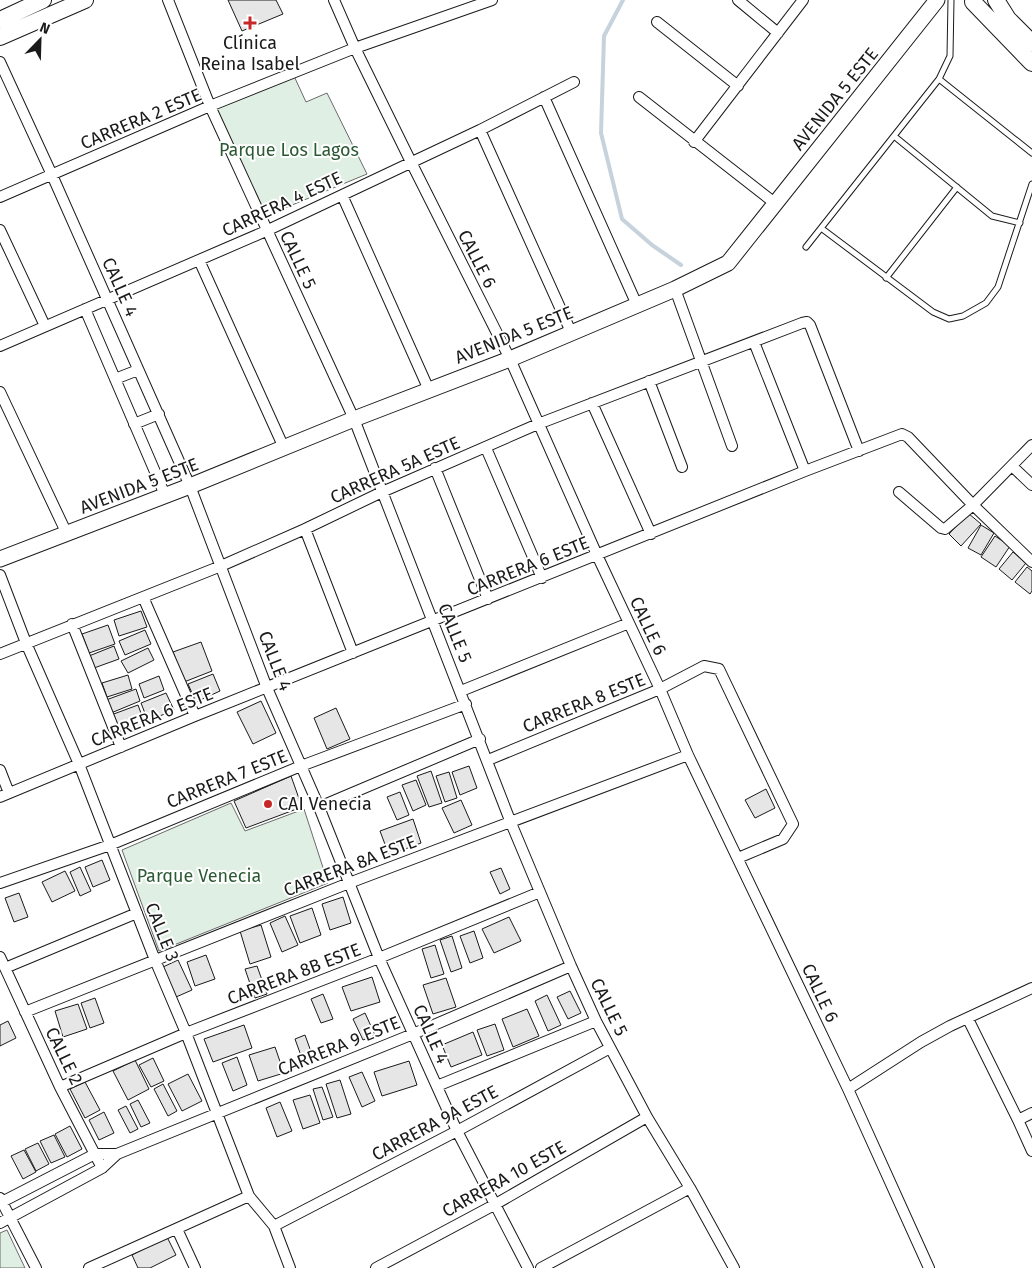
<svg xmlns="http://www.w3.org/2000/svg" width="1032" height="1268" font-family="'Fira Sans',sans-serif">
<style>
.green{fill:#e0efe3;stroke:#6a6a6a}
.lines{fill:none;stroke-linecap:round;stroke-linejoin:round}
.stream{stroke:#c6d2dc;stroke-width:4}
.building{fill:#e6e6e6;stroke:#1a1a1a}
.lane-casing{stroke:#1a1a1a;stroke-width:7}
.street-casing{stroke:#1a1a1a;stroke-width:12}
.secondary-casing{stroke:#1a1a1a;stroke-width:17}
.primary-casing{stroke:#1a1a1a;stroke-width:18}
.lane{stroke:#fff;stroke-width:5}
.street{stroke:#fff;stroke-width:10}
.secondary{stroke:#fff;stroke-width:15}
.primary{stroke:#fff;stroke-width:16}
.poi-dot{fill:#c62828;stroke:#fff;stroke-width:2}
.labels{text-anchor:middle;dominant-baseline:central;stroke-width:4;stroke-linejoin:round;paint-order:stroke}
.poi-label{font-size:18px;fill:#1a1a1a;stroke:#fff}
.street-label{font-size:18px;fill:#1a1a1a;stroke:#fff}
.park-label{font-size:18px;fill:#2b5a34;stroke:#fff}
</style>
<rect width="100%" height="100%" fill="#fff"/>
<path class="green" d="M294 76 306 102 327 93 367 174 263 217 214 108Z
M231 803 245 831 304 809 328 883 159 951 122 850Z
M7 1230 25 1268H0V1233Z"/>
<g class="lines">
<path class="stream" d="M623 0 604 36 601 133 622 219 652 245 681 265"/>
</g>
<path class="building" d="M228 0H276L283 14 242 31Z
M968 513 981 524 961 546 949 534Z
M981 525 994 533 981 555 968 548Z
M995 536 1010 546 996 567 981 557Z
M1013 552 1026 563 1012 580 999 569Z
M1027 567 1032 571V591L1030 594 1015 582Z
M141 611 147 627 119 636 114 620Z
M108 625 115 644 89 653 82 634Z
M145 630 151 644 125 655 119 641Z
M201 642 212 671 184 682 173 652Z
M114 646 119 659 94 668 89 656Z
M148 648 154 660 128 673 121 661Z
M213 674 220 691 196 702 188 684Z
M128 675 132 689 107 697 102 683Z
M159 676 164 690 144 698 139 684Z
M136 689 140 701 111 713 106 700Z
M166 693 174 710 148 721 141 703Z
M261 701 276 733 253 744 237 712Z
M138 705 145 724 118 734 111 715Z
M336 708 350 739 327 749 314 718Z
M469 766 477 788 460 795 452 772Z
M431 771 442 803 429 807 417 776Z
M449 772 457 798 445 802 436 776Z
M291 776 302 807 246 828 234 801Z
M416 780 426 805 413 811 402 785Z
M766 789 775 808 755 818 745 800Z
M400 792 409 815 397 820 387 797Z
M461 800 472 825 454 833 442 808Z
M413 819 421 843 389 855 380 831Z
M102 860 110 880 93 887 85 867Z
M80 867 91 891 80 896 70 872Z
M501 868 510 889 500 894 490 872Z
M65 871 75 891 52 902 42 882Z
M19 893 28 917 14 922 5 898Z
M343 897 351 923 330 930 322 904Z
M312 908 321 935 300 943 290 916Z
M285 916 298 945 282 952 270 923Z
M509 917 521 941 494 953 482 929Z
M261 925 271 957 250 964 240 931Z
M474 931 483 958 470 963 460 936Z
M452 936 462 968 451 972 440 940Z
M435 945 444 974 431 978 422 949Z
M206 955 215 979 195 986 187 962Z
M178 960 192 990 176 997 163 967Z
M257 966 267 994 255 998 245 969Z
M372 977 380 1002 351 1011 342 987Z
M446 978 456 1007 433 1014 423 985Z
M570 991 581 1013 568 1019 557 997Z
M323 994 333 1019 321 1023 311 999Z
M547 995 561 1025 548 1031 535 1001Z
M95 998 104 1023 90 1028 81 1003Z
M78 1004 87 1029 63 1037 55 1011Z
M527 1009 539 1036 513 1047 502 1019Z
M365 1013 375 1035 363 1040 353 1019Z
M8 1021 16 1038 0 1046V1025Z
M495 1024 504 1050 487 1056 477 1030Z
M244 1025 252 1048 213 1062 204 1039Z
M473 1032 482 1055 451 1067 442 1045Z
M305 1035 314 1060 304 1064 295 1039Z
M275 1047 284 1073 258 1081 249 1055Z
M237 1057 247 1085 233 1091 222 1063Z
M153 1058 164 1081 151 1087 139 1065Z
M135 1060 149 1089 128 1100 113 1071Z
M409 1061 417 1085 382 1096 374 1072Z
M362 1072 375 1101 362 1107 349 1077Z
M188 1074 202 1101 182 1111 168 1084Z
M340 1080 351 1114 337 1118 326 1084Z
M85 1082 100 1110 85 1118 70 1089Z
M163 1084 177 1111 168 1116 154 1089Z
M322 1087 333 1117 323 1120 313 1089Z
M310 1095 320 1123 303 1129 293 1100Z
M138 1100 150 1123 141 1127 130 1104Z
M280 1102 292 1131 277 1137 266 1108Z
M126 1106 138 1129 130 1133 118 1110Z
M104 1112 114 1133 99 1140 89 1120Z
M70 1126 82 1149 67 1157 55 1134Z
M54 1135 65 1157 51 1163 40 1141Z
M38 1143 49 1164 36 1171 25 1149Z
M24 1150 36 1172 23 1179 11 1156Z
M167 1237 176 1255 150 1268H138L132 1255Z"/>
<g class="lines">
<g class="lane-casing">
<path id="lane" d="M939 79 1032 153
M894 136 992 216 1020 223
M821 228 933 312 949 319 963 316 986 303 998 287 1032 184
M806 247 939 79 950 56 951 0
M886 278 957 187"/>
</g>
<g class="street-casing">
<path id="street" d="M168 0 210 106 354 419 511 823 571 966 596 1021 647 1117 690 1188 734 1268
M334 0 355 48 411 162 510 359 597 555 660 689 688 755 848 1089 929 1268
M738 0 778 33
M657 22 738 86
M0 62 52 175 190 486 267 688 319 807 379 958 457 1131 528 1268
M544 97 637 305
M639 97 776 204
M480 130 571 332
M694 142 803 0
M342 195 429 390
M0 197 210 106 355 48 492 0
M0 230 45 326
M199 260 284 448
M675 289 732 446
M85 309 165 495
M754 342 805 471
M0 346 266 231 480 130 574 82
M115 379 138 370
M649 381 682 467
M0 392 67 534
M592 403 651 534
M134 424 159 414
M486 448 542 578
M1012 466 1032 485
M435 468 488 599
M899 492 941 528 945 529 973 505 1032 445
M305 529 353 653
M0 575 26 643 79 764 155 960 186 1033 249 1196 274 1226 290 1268
M143 597 195 716
M72 624 121 747
M0 654 221 566 305 529 382 492 538 424 802 323 807 322 810 325 859 451
M461 691 629 623
M488 760 660 689 704 666 719 669 793 824 783 839 738 858
M0 770 9 793
M0 797 195 716 805 471 902 434 908 437 973 505 1032 562
M319 807 480 739
M0 883 110 845 301 766 466 704
M0 957 60 1087 102 1168
M5 968 137 913
M25 1012 349 883 688 755
M968 1019 1018 1120 1032 1151
M437 1086 596 1021
M60 1087 186 1033 379 958 540 892
M848 1089 921 1042 950 1026 1032 988
M1018 1120 1032 1113
M0 1198 36 1268
M0 1203 95 1154H117
M0 1223 102 1168 117 1154 413 1034 571 966
M274 1226 457 1131 610 1048
M177 1229 195 1268
M89 1268 249 1196
M376 1268 494 1205 647 1117
M541 1268 690 1188"/>
</g>
<g class="secondary-casing">
<path id="secondary" d="M0 559 190 486 354 419 510 359 675 289 728 263 937 0"/>
</g>
<g class="primary-casing">
<path id="primary" d="M996 0 1008 19 1032 43
M973 2 1032 63
M0 20 43 0
M0 37 85 0"/>
</g>
<use href="#lane" class="lane"/>
<use href="#street" class="street"/>
<use href="#secondary" class="secondary"/>
<use href="#primary" class="primary"/>
</g>
<g class="poi-dot">
<path d="M247.5 15.5h5v5h5v5h-5v5h-5v-5h-5v-5h5z"/>
<circle cx="268" cy="804" r="5"/>
</g>
<g class="labels">
<g class="poi-label">
<text x="250" y="43">Clínica<tspan x="250" dy="21">Reina Isabel</tspan></text>
<text x="278" y="804" text-anchor="start">CAI Venecia</text>
</g>
<g class="street-label">
<text transform="translate(835 99) rotate(-51)">AVENIDA 5 ESTE</text>
<text transform="translate(141 119) rotate(-23)">CARRERA 2 ESTE</text>
<text transform="translate(282 204) rotate(-25)">CARRERA 4 ESTE</text>
<text transform="translate(477 259) rotate(63)">CALLE 6</text>
<text transform="translate(298 260) rotate(65)">CALLE 5</text>
<text transform="translate(120 287) rotate(66)">CALLE 4</text>
<text transform="translate(514 335) rotate(-22)">AVENIDA 5 ESTE</text>
<text transform="translate(395 470) rotate(-24)">CARRERA 5A ESTE</text>
<text transform="translate(139 486) rotate(-21)">AVENIDA 5 ESTE</text>
<text transform="translate(528 566) rotate(-22)">CARRERA 6 ESTE</text>
<text transform="translate(648 626) rotate(65)">CALLE 6</text>
<text transform="translate(455 633) rotate(68)">CALLE 5</text>
<text transform="translate(275 661) rotate(69)">CALLE 4</text>
<text transform="translate(584 703) rotate(-22)">CARRERA 8 ESTE</text>
<text transform="translate(152 717) rotate(-22)">CARRERA 6 ESTE</text>
<text transform="translate(227 779) rotate(-22)">CARRERA 7 ESTE</text>
<text transform="translate(350 866) rotate(-21)">CARRERA 8A ESTE</text>
<text transform="translate(162 932) rotate(68)">CALLE 3</text>
<text transform="translate(294 974) rotate(-21)">CARRERA 8B ESTE</text>
<text transform="translate(820 993) rotate(65)">CALLE 6</text>
<text transform="translate(609 1007) rotate(64)">CALLE 5</text>
<text transform="translate(431 1034) rotate(66)">CALLE 4</text>
<text transform="translate(339 1046) rotate(-22)">CARRERA 9 ESTE</text>
<text transform="translate(64 1056) rotate(64)">CALLE 2</text>
<text transform="translate(435 1123) rotate(-28)">CARRERA 9A ESTE</text>
<text transform="translate(504 1179) rotate(-29)">CARRERA 10 ESTE</text>
</g>
<g class="park-label">
<text x="289" y="150">Parque Los Lagos</text>
<text x="199" y="876">Parque Venecia</text>
</g>
</g>
<g transform="translate(40 40) rotate(23)" stroke="#ffffff" stroke-width="4" paint-order="stroke">
<path d="M0-4L9 19L0 12L-9 19Z" fill="#1a1a1a"/>
<text y="-8" font-size="14" font-weight="bold" text-anchor="middle" fill="#1a1a1a">N</text>
</g>
</svg>
